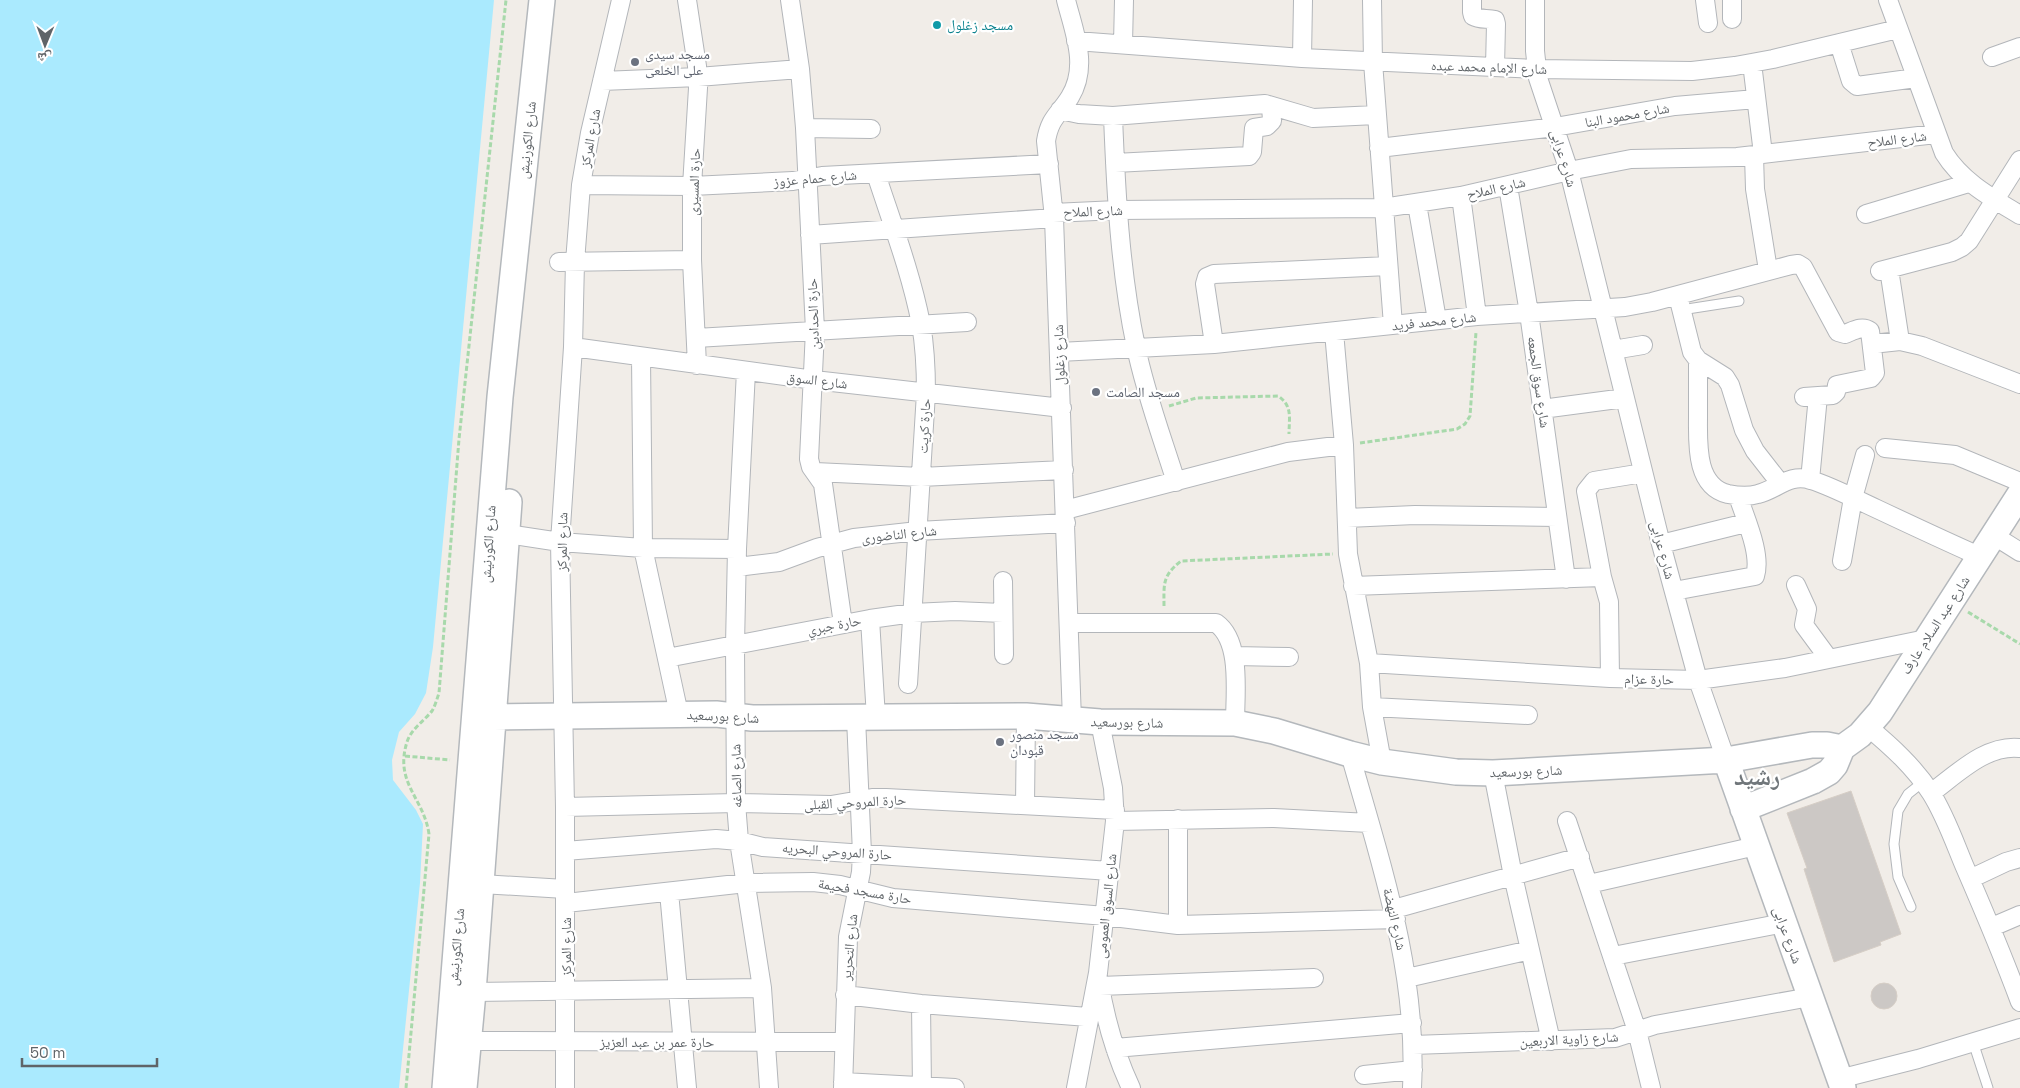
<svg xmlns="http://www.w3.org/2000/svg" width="2020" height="1088" font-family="'Space Grotesk','Noto Naskh Arabic',sans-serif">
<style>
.water{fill:#aaeafe}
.building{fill:#ccc8c5;stroke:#d6cec6}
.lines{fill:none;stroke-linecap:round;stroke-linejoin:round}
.lane-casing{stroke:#b3b6ba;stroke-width:11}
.street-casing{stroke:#b3b6ba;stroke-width:20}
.secondary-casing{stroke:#b4b8bc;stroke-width:28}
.path{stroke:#a8d9ab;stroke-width:3;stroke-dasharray:5 2.5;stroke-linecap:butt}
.lane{stroke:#fff;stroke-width:9}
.street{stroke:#fff;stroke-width:18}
.secondary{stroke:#fff;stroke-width:25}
.culture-dot{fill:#0f9aa8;stroke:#fff;stroke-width:2}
.worship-dot{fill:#6b7280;stroke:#fff;stroke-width:2}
.labels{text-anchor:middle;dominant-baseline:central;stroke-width:4.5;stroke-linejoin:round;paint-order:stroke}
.culture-label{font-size:14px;fill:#0d838f;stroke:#fff;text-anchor:start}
.worship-label{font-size:14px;fill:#5b616d;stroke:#fff;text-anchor:start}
.street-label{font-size:14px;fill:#5f6468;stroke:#fff}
.town-label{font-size:24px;font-weight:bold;fill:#70767a;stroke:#fff}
</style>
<rect width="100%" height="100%" fill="#f1ede8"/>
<path class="water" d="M0 0H494L433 647 426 693 415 714 399 732 392 760 393 780 416 810 423 824 420 883 399 1088H0Z"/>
<path class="building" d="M1851 791 1901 934 1880 942 1881 945 1834 962 1804 869 1807 868 1787 813Z
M1871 996a13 13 0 1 1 26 0a13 13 0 1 1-26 0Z"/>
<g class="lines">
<g class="lane-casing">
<path id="lane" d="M1681 310 1739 301
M1911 907 1898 877 1894 844 1898 811 1908 794 1923 782
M1973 1042 1988 1088"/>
</g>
<g class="street-casing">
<path id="street" d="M687 0 697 66 698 88 692 186V260L697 365
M790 0 800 69 805 128 815 330 809 459 811 467 823 484 843 624
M1066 0C1074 32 1089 66 1070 97 1059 115 1050 117 1046 141L1054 218 1072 720
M1372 0 1373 62 1393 325
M1472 0V12L1473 16C1480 20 1487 18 1495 20L1496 24 1495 67
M1535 0V51L1538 78 1569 171 1661 544 1698 680 1726 760
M1705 0 1708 23
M1732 0V19
M1888 0 1944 153C1962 182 1992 198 2020 215
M1076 41 1302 58 1536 69 1692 71 1735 66 1773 59 1898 29
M1839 43 1851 81 1857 86 1916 78
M1123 44 1124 0
M1992 57 2020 47
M1302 58 1303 0
M1752 63 1763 154
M602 81 698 77 800 69
M1060 110 1079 114 1113 116 1265 104 1313 118 1376 115
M1113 116C1116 193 1120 271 1136 347 1145 392 1162 437 1176 482
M805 128 871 129
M1379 148 1555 127 1675 106 1756 99
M1754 155 1755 189 1768 270
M1115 163 1249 156 1252 152 1254 128 1267 126 1272 121 1271 106
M876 174C892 223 911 273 921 324 925 347 926 370 926 393L908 684
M581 185 692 186 793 181 822 176 1049 164
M1508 186 1529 313 1566 579
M1461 196 1477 316
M1417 204 1437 320
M1053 213 1117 210 1383 208 1461 196 1569 171 1631 159 1737 157 1936 134
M1866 214 1969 183
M810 235 1054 218
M559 262 692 260
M1889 269 1900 341
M1880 271 1952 252 1962 247 1969 241 2020 160
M1678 296 1692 352 1698 360 1725 377 1730 385 1744 430 1755 451 1780 483
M1334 332 1344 445 1348 554 1369 663 1372 707 1382 762
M696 338 967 322
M1214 344 1205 284 1207 277 1214 274 1388 266
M1872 344 1900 341 1922 346 2020 384
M573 347 814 380 1062 408
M1613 350 1643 345
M1059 352 1214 344 1477 316 1625 307 1652 302 1791 265 1798 264 1803 267 1838 332 1845 334C1853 331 1862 325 1870 331L1875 373 1871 378 1837 385 1836 392 1833 395 1804 397
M641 357 643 548 679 714
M1698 360C1698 379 1698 398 1698 417 1698 443 1695 486 1728 494 1738 496 1748 497 1758 494 1778 489 1789 473 1811 480 1833 487 1855 499 1877 509 1911 525 1945 541 1979 556
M746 371 737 549 735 645 736 803 739 841 762 988 769 1088
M1542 409 1625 398
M1885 448 1955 455 2020 482
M815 472 921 477 1064 470
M1810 480 1818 396
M1065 510 1288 452 1344 445
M1347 518 1415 515 1557 517
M507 534 560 542 643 548 737 549
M1993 535 2020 552
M1661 544 1746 523
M1842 561 1853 498 1865 455
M737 567 779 562 817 548 854 538 918 531 1066 523
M1003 581 1004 655
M1796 585 1807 609 1804 625 1829 659
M1353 586 1602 577
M1674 591 1755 576C1762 554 1745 518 1738 496
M870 619 876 718
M1069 623H1216C1242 641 1235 694 1235 723
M1234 656 1289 657
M667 658 870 619 913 613 955 611 1003 613
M1369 663 1610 678 1698 680 1785 668 1926 639
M1610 678 1609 602 1602 577 1586 491 1594 481 1643 473
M1372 707 1528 715
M1868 727C1892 747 1914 767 1931 793 1945 815 1954 841 1964 865 1984 911 2003 956 2020 1002
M1350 754C1381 864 1418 972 1412 1088
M1493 773 1513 876 1551 1041
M1931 793C1957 774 1986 744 2020 748
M1025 805 1026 716
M565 807 736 803 831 805 872 798H886L1115 810
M1115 821 1274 818 1369 823
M1567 821 1637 1031 1651 1088
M565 851 716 839 739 841 763 847 1110 871
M1970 879 2006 862 2020 858
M481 884 565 889
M1589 884 1756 846
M669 892 687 1088
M566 903 746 883 813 882 840 885 893 898 1105 916 1178 925 1396 919
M1394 909 1580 857
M1178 925V819
M1992 927 2020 915
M1613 956 1784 923
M1407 978 1530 950
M1099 981C1105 1018 1115 1054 1131 1088
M1100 986 1314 978
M473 992 762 988
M845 995 921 1004 1088 1017
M921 1004 922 1088
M469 1041 844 1042
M1413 1045 1615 1038 1655 1025 1810 997
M1115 1048 1412 1023
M1364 1075 1413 1070
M1839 1079 1918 1059 2020 1028
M843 1082 955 1088
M565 1088V807L560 542 573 347 575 262 581 185 590 133 621 0
M843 1088 848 937 861 872 862 853 856 718
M1076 1088 1098 973 1115 821 1113 788 1100 722"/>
</g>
<g class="secondary-casing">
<path id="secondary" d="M494 717 716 714 752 718 1026 716 1100 722 1235 723 1274 731 1350 754 1382 762 1456 772 1493 773 1726 760 1812 745H1827L1842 748
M1726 760 1843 1088
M1743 809 1813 781 1829 772 1835 765 1842 748 1860 735 1880 712 2020 494
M445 1088 500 397 542 0
M464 1088 473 992 509 502"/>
</g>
<path class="path" d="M1169 406 1196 398 1278 396C1293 406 1289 418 1289 434
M1360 443 1457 429 1465 424 1470 416 1476 332
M1164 606C1164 584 1162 576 1181 561L1333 554
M1968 612 2020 644
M405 756 450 760
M406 1088 429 834C424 798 394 783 407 742 411 729 424 721 432 711 435 706 437 699 439 693L459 439 506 0"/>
<use href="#lane" class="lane"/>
<use href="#street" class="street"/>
<use href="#secondary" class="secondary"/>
</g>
<circle class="culture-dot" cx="937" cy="25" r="5"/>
<g class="worship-dot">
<circle cx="635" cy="62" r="5"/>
<circle cx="1096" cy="392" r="5"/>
<circle cx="1000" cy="742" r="5"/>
</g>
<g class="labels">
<g class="culture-label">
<text x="947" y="25">مسجد زغلول</text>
</g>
<g class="worship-label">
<text x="645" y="54">مسجد سيدى<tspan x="645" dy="16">على الخلعى</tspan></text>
<text x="1106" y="392">مسجد الصامت</text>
<text x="1010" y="734">مسجد منصور<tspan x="1010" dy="16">قبودان</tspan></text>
</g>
<g class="street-label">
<text transform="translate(1489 67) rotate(2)">شارع الإمام محمد عبده</text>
<text transform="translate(1627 115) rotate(-10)">شارع محمود البنا</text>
<text transform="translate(590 138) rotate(-79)">شارع المركز</text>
<text transform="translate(1897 139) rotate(-7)">شارع الملاح</text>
<text transform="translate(527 140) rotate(-84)">شارع الكورنيش</text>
<text transform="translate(1564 158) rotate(73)">شارع عرابى</text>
<text transform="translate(815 178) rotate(-5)">شارع حمام عزوز</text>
<text transform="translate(694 182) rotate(-88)">حارة المسيرى</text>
<text transform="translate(1496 188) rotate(-13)">شارع الملاح</text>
<text transform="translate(1093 211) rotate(-2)">شارع الملاح</text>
<text transform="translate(813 314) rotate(-92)">حارة الحدادين</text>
<text transform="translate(1434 321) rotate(-6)">شارع محمد فريد</text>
<text transform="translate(1059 355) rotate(-92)">شارع زغلول</text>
<text transform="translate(817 380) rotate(7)">شارع السوق</text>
<text transform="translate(1539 382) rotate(82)">شارع سوق الجمعه</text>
<text transform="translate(924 426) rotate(-87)">حارة كريت</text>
<text transform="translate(899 534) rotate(-6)">شارع الناضورى</text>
<text transform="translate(562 542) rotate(-89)">شارع المركز</text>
<text transform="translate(488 544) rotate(-86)">شارع الكورنيش</text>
<text transform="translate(1663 550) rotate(75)">شارع عرابى</text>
<text transform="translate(834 625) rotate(-11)">حارة جبري</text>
<text transform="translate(1935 625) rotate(-57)">شارع عبد السلام عارف</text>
<text transform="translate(1649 679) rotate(1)">حارة عزام</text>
<text transform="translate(723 716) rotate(3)">شارع بورسعيد</text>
<text transform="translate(1127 722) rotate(1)">شارع بورسعيد</text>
<text transform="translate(1526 771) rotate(-2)">شارع بورسعيد</text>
<text transform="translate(736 776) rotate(-91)">شارع الصاغه</text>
<text transform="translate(855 802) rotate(-3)">حارة المروحي القبلى</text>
<text transform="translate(837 851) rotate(4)">حارة المروحي البحريه</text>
<text transform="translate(865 891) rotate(10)">حارة مسجد فحيمة</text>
<text transform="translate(1106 906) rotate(-84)">شارع السوق العمومى</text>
<text transform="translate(1395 919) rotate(77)">شارع النهضة</text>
<text transform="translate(1788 935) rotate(70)">شارع عرابى</text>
<text transform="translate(456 947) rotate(-85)">شارع الكورنيش</text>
<text transform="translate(566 947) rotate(-90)">شارع المركز</text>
<text transform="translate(849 947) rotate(-84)">شارع التحرير</text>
<text transform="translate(1569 1039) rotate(-3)">شارع زاوية الاربعين</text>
<text x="657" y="1042">حارة عمر بن عبد العزيز</text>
</g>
<g class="town-label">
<text x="1757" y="776">رشيد</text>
</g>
</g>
<g transform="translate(45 45) rotate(181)" stroke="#ffffff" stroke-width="4" paint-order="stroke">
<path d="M0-4L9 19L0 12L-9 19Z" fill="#5f6468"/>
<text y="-8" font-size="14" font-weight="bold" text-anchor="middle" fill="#5f6468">ش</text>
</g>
<path d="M22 1058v8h135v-8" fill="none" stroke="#5f6468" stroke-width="2.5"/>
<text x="30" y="1058" font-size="15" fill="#5f6468" stroke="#ffffff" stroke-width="4" paint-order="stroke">50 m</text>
</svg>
